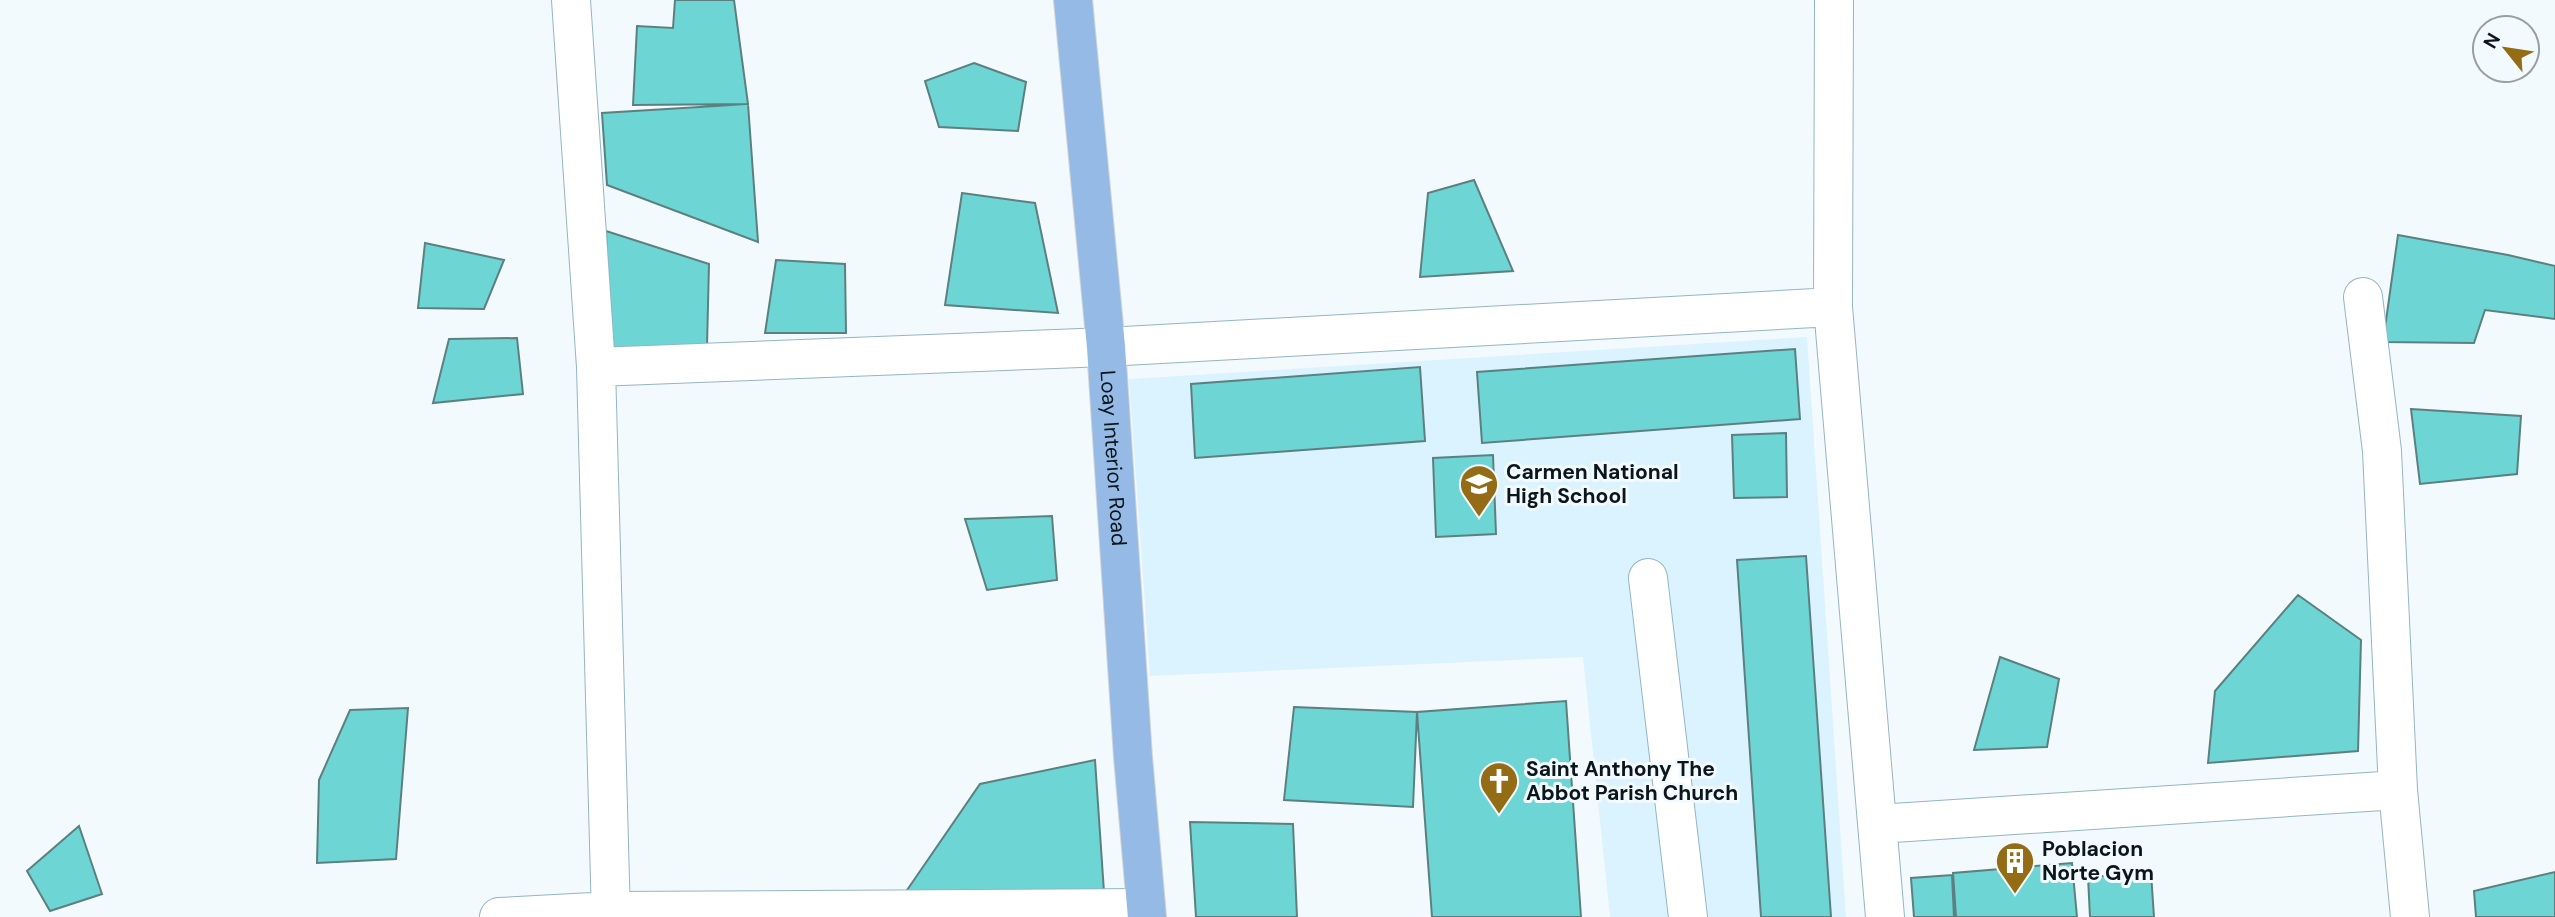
<svg xmlns="http://www.w3.org/2000/svg" width="2555" height="917" font-family="'DM Sans',sans-serif">
<style>
.built{fill:#daf3fe}
.building{fill:#6ed5d5;stroke:#5c8080;stroke-width:2}
.lines{fill:none;stroke-linecap:round;stroke-linejoin:round}
.minor-casing{stroke:#94b5c2;stroke-width:40}
.major-casing{stroke:#d3d5d6;stroke-width:40}
.minor{stroke:#fff;stroke-width:38}
.major{stroke:#94bae5;stroke-width:38}
.labels{text-anchor:middle;dominant-baseline:central;stroke-width:6;stroke-linejoin:round;paint-order:stroke}
.street-label{font-size:21px;fill:#0a161b;stroke:#f3fafd}
.poi-label{font-size:21px;font-weight:bold;fill:#0a161b;stroke:#f3fafd;text-anchor:start}
</style>
<rect width="100%" height="100%" fill="#f3fafd"/>
<path class="built" d="M1807 337 1846 917H1610L1583 657 1150 676 1129 379Z"/>
<path class="building" d="M675 0H734L748 104 633 105 637 26 673 28Z
M974 63 1026 82 1018 131 939 127 925 81Z
M748 104 758 242 607 185 602 113Z
M1474 180 1513 271 1420 277 1428 193Z
M962 193 1035 203 1058 313 945 305Z
M606 231 709 264 707 346 610 348Z
M2398 235 2508 255 2555 266V319L2485 310 2474 343 2383 342Z
M425 243 504 260 484 309 418 308Z
M776 260 845 264 846 333H765Z
M517 338 523 394 433 403 449 339Z
M1795 349 1800 419 1482 443 1477 372Z
M1420 367 1425 441 1195 458 1191 384Z
M2411 409 2521 416 2517 474 2420 484Z
M1786 433 1787 497 1734 498 1732 435Z
M1493 455 1496 534 1436 537 1433 458Z
M1052 516 1057 580 987 590 965 519Z
M1806 556 1831 917H1761L1737 560Z
M2298 595 2361 640 2358 751 2208 763 2215 691Z
M2000 657 2059 679 2047 747 1974 750Z
M1566 701 1581 917H1432L1417 712Z
M1294 707 1417 712 1413 807 1284 800Z
M408 708 396 859 317 863 319 780 350 710Z
M1095 760 1104 892 894 909 980 784Z
M1190 822 1293 824 1297 917H1196Z
M79 826 102 894 50 911 27 871Z
M2072 863 2077 917H1956L1953 873Z
M2555 872V917H2476L2474 891Z
M2151 873 2154 917H2090L2088 877Z
M1952 875 1954 917H1914L1911 878Z"/>
<g class="lines">
<g class="minor-casing">
<path id="minor" d="M571 0 596 367 611 917
M1834 0 1833 307 1885 917
M2363 297 2382 451 2398 790 2410 917
M596 367 1106 347 1833 307
M1648 578 1688 917
M1878 824 2398 790
M499 917 611 911 1146 908"/>
</g>
<g class="major-casing">
<g id="major">
<path id="s1" d="M1073 0 1106 347 1133 757 1147 917"/>
</g>
</g>
<use href="#minor" class="minor"/>
<use href="#major" class="major"/>
</g>
<defs>
<g id="school-pin" transform="scale(2.0125)"><path d="M0 17L-7.5 6A9.5 9.5 0 1 1 7.5 6Z" fill="#936c15" stroke="#f3fafd"/><path d="M0-5L7-2L0 1L-7-2ZM-4 1L0 2.5L4 1V4Q0 6-4 4Z" fill="#fff"/></g>
<g id="church-pin" transform="scale(2.0125)"><path d="M0 17L-7.5 6A9.5 9.5 0 1 1 7.5 6Z" fill="#936c15" stroke="#f3fafd"/><path d="M-1.2-6h2.4v3.5h3.3v2.4h-3.3V6h-2.4V-.1h-3.3v-2.4h3.3Z" fill="#fff"/></g>
<g id="building-pin" transform="scale(2.0125)"><path d="M0 17L-7.5 6A9.5 9.5 0 1 1 7.5 6Z" fill="#936c15" stroke="#f3fafd"/><path d="M-4-6H4V6H1V3H-1V6H-4ZM-2.5-4.3h1.7v1.8h-1.7ZM.8-4.3h1.7v1.8H.8ZM-2.5-1h1.7V.8h-1.7ZM.8-1h1.7V.8H.8Z" fill="#fff"/></g>
</defs>
<g fill-rule="evenodd">
<use href="#school-pin" x="1479" y="484"/>
<use href="#church-pin" x="1499" y="781"/>
<use href="#building-pin" x="2015" y="861"/>
</g>
<g class="labels">
<g class="street-label">
<text stroke="none"><textPath href="#s1" startOffset="460">Loay Interior Road</textPath></text>
</g>
<g class="poi-label">
<text x="1506" y="472">Carmen National<tspan x="1506" dy="24">High School</tspan></text>
<text x="1526" y="769">Saint Anthony The<tspan x="1526" dy="24">Abbot Parish Church</tspan></text>
<text x="2042" y="849">Poblacion<tspan x="2042" dy="24">Norte Gym</tspan></text>
</g>
</g>
<g transform="translate(2506 49) rotate(300)"><circle r="33" fill="#f3fafd" stroke="#969fa3" stroke-width="2"/>
<path d="M0-5L12 26L0 18L-12 26Z" fill="#936c15"/>
<text y="-10" font-size="19" font-weight="bold" text-anchor="middle" fill="#0a161b">N</text>
</g>
</svg>
